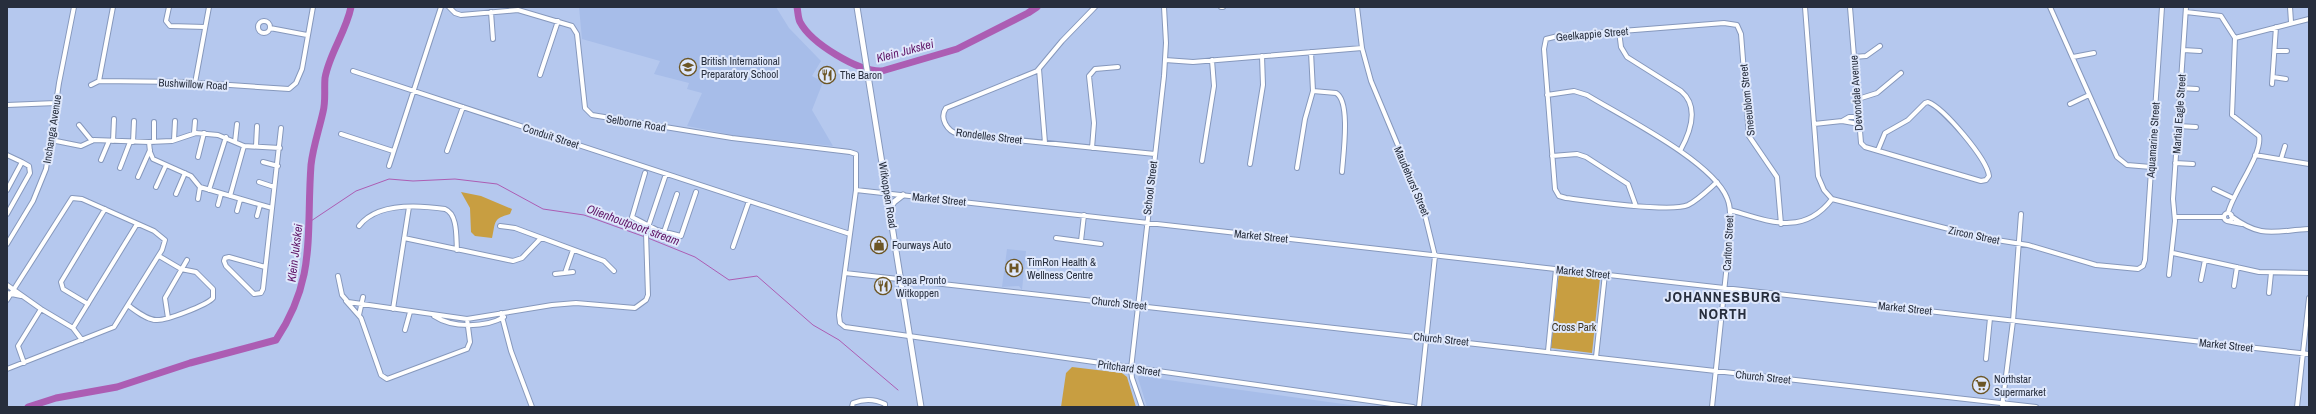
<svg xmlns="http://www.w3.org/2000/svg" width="2316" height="414" font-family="'Archivo Narrow',sans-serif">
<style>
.built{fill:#a7bde9}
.green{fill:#c89e41}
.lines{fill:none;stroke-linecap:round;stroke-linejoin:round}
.stream{stroke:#ac5db3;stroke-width:1}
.river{stroke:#ac5db3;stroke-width:7}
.minor-casing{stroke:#8698bc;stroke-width:6}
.major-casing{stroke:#8698bc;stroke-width:7}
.minor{stroke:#fff;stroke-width:4}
.major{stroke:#fff;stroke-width:5}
.labels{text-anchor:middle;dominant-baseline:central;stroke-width:4;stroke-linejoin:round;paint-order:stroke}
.street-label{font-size:11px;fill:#272e3d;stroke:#dfe8fc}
.poi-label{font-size:11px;fill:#272e3d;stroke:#dfe8fc;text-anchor:start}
.park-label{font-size:11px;fill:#3c321d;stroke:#dfe8fc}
.water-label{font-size:12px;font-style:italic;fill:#601567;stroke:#dfe8fc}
.district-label{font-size:15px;font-weight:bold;letter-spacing:1px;fill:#272e3d;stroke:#dfe8fc}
</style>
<rect width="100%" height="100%" fill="#b5c8ee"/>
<path class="built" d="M579 7H776L789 28 821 61 812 76 823 82 812 110 833 146 738 136 687 126 702 93 687 89 689 83 654 74 660 61 582 39Z
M1007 249 1026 251 1022 290 1019 286 1002 287Z
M1139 376 1365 407H1147L1138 378Z"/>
<path class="green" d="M461 192 481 196 512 209 510 214C492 219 496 222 492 238L475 236 471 232 470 208Z
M1559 272 1600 278 1592 353 1551 348Z
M1072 367 1122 373 1127 377 1136 407H1061L1066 373Z"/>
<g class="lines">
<path class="stream" d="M308 223 356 191 389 179 413 181 455 179 497 184 543 209 584 215 645 237
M648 238 695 257 729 280 757 276 813 325 839 340 898 390"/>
<path class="river" d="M797 7C798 12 798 18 800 22 811 43 858 72 882 71L957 49 1028 13 1037 7
M28 407 56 398 117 387 190 363 276 340C317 278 306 234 311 165 313 147 319 130 323 112 326 101 324 89 325 78 329 54 346 32 351 7"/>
<g class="minor-casing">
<path id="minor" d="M169 7 166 21 170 26 205 27
M449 7 455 13 461 15 518 10 572 26 577 34 585 108 592 115 732 138 850 152 856 154V190L839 315 840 323 845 327 1413 407
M1095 7 1062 41 1037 71 946 108C939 118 947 131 958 134L1155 154
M1221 7H1223
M1357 7 1362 48 1371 81 1422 203 1435 256 1419 407
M1805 7 1818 176 1824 190 1832 199 1984 238 2028 245 2096 265 2138 269 2143 266 2145 260 2162 7
M1850 7 1861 143 1865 147 1981 181 1986 180 1989 176C1987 159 1944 108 1928 102L1925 103 1908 120 1885 133 1878 150
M2050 7 2117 157 2127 165 2151 167
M2290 7 2291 22
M491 12 493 39
M2186 12 2221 16 2235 38 2232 115 2259 136C2263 154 2233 192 2228 213
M258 27a6 6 0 1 1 12 0a6 6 0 1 1-12 0Z
M270 28 307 35
M1619 31 1621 47 1627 57 1681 91C1700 107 1690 133 1680 151
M2235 38 2309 19
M2183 50 2200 51
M2275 51H2287
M1854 57 1866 56 1880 46
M2073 57 2094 53
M1165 60 1193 62 1362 48
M1039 69 1045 143
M353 71 850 234
M540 75 558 21
M2273 77 2286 79
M99 81 113 7
M195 83 209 7
M2272 84 2276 27
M91 85 99 81 185 82 289 89 296 83 302 69 313 7
M2180 88 2197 89
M1313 91 1336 93C1351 101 1343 156 1342 172
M1547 95 1574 91 1587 95C1623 117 1712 161 1727 198 1732 209 1730 223 1730 235L1712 407
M1858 99 1877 93 1901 73
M2070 104 2089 95
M7 105 56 103
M1842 121 1859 124
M1814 124 1842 121 1849 117H1858
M79 125 92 141
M2178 126 2196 127
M194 133 195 121
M341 134 393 151
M51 140 81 146 94 140 149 142 172 141 196 133 218 135 244 146 280 148
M174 140 175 121
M113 141 114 119
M133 142 134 121
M149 142 150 152 153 159 191 176 200 187 272 208
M154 142V122
M235 142 237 124
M256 146 257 126
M1092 148 1094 123 1089 76 1095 69 1118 67
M447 151 463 107
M7 155 22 162 7 190
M2255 155 2309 164
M1552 156 1577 154 1586 157 1628 184 1636 206
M198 157 204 133
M2281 159 2285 146
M101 160 109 141
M1202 161 1214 86 1212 60
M263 162 278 166
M2175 163 2193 164
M1250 164 1263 85 1262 56
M389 166 441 7
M120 168 130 142
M1297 168 1305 119 1313 91 1311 52
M645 173 632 217 657 230 681 236 696 192
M138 177 150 150
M259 182 274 187
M1717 182C1708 190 1698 200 1688 205 1671 213 1589 201 1566 198L1559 196 1555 189 1544 49 1546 39 1558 36 1724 23 1737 25 1741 34 1749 136 1777 177 1781 224
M156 187 166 165
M2214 189 2233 198
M209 190 226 137
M856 190 2309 354
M176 194 185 173
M230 196 244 146
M198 199 200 187
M218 205 221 194
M1730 210C1768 221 1803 237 1832 199
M237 211 240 200
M2224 217a4 4 0 1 1 8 0a4 4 0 1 1-8 0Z
M7 214 30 173 29 166 22 162
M257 216 260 205
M2231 216C2262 239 2273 231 2309 229
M2175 217H2224
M2227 221 2242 224
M359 226C377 202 418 205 445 209 458 214 456 238 457 250
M500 226 515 228 604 261 614 271
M664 232 677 194
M404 238 513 261 522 258 541 238
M1056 238 1101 244
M1081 241 1084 215
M7 244 33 201 46 169 59 83 74 7
M733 247 749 201
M2173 253 2259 272 2309 273
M265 267 229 257 225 258 224 261 226 266 254 294 261 293 263 289 281 128
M565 273 573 250
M845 273 2036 407
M555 274 573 272
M2169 275 2175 221 2173 199 2186 7
M338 276 342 295 348 302 467 319 552 305 576 303 635 308 646 300 648 295 646 233 666 174
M2201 280 2205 260
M7 285 41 309 73 328 82 340
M2234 286 2237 267
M7 293 21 296
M2269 293 2271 273
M7 300 72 198 82 199 154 231 165 240 162 250 114 327 7 369
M346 301 361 318 381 375 387 379 467 349 470 342 467 319
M88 304 63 289 61 282 105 209
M129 306C136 311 147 320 156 320 166 321 207 305 213 298V289L196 272 181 269 159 256
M393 309 409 207
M501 313 511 351 532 407
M359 315 363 297
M434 316C452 328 485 328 504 317
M168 318 165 298 187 260
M73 328 137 224
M405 330 410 312
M1548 351 1556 269
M1596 357 1605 274
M1986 359 1990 318
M24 363 18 346 41 309
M852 407 853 403C863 399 875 399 885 404V407
M1142 407 1132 378 1131 369 1164 76 1166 43 1164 7
M2002 407 2013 321 2021 214
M2297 407 2309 298"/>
</g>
<g class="major-casing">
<path id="major" d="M857 7 921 407
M890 208 894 202 903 195"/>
</g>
<use href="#minor" class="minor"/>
<use href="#major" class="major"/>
</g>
<defs>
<g id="school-ring" transform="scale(0.9)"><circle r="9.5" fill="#dfe8fc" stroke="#6c5625" stroke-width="1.5"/><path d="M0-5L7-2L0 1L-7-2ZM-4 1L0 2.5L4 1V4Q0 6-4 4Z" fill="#6c5625"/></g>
<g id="restaurant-ring" transform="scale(0.9)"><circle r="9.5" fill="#dfe8fc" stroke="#6c5625" stroke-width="1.5"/><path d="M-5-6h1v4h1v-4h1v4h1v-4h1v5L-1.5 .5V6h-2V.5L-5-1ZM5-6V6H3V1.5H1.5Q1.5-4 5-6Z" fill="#6c5625"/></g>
<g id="shop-ring" transform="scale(0.9)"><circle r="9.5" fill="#dfe8fc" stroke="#6c5625" stroke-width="1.5"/><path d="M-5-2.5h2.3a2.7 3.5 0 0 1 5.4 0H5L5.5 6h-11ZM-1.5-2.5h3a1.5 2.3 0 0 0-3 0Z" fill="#6c5625"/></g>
<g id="hospital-ring" transform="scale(0.9)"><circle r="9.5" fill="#dfe8fc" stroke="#6c5625" stroke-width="1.5"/><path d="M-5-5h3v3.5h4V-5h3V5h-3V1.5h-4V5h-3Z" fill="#6c5625"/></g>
<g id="supermarket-ring" transform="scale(0.9)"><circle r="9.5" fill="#dfe8fc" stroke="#6c5625" stroke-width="1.5"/><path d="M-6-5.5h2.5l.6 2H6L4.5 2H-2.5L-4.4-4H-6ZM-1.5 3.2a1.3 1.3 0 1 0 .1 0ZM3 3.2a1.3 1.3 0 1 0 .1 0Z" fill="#6c5625"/></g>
</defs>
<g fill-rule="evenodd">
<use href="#school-ring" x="688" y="67"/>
<use href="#restaurant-ring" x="827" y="75"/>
<use href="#shop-ring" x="879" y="245"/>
<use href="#hospital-ring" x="1014" y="268"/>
<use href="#restaurant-ring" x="883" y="286"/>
<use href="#supermarket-ring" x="1981" y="385"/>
</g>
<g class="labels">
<g class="street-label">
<text transform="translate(1592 34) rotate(-5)">Geelkappie Street</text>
<text transform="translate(193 84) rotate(3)">Bushwillow Road</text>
<text transform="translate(1856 93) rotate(-94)">Devondale Avenue</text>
<text transform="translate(1747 100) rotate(-96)">Sneeublom Street</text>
<text transform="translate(2179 114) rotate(-86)">Martial Eagle Street</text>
<text transform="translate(636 123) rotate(9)">Selborne Road</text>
<text transform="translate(52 129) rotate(-81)">Inchanga Avenue</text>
<text transform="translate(551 136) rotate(18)">Conduit Street</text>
<text transform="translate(989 136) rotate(7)">Rondelles Street</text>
<text transform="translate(2153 140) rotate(-86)">Aquamarine Street</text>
<text transform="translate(1412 181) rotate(67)">Maudehurst Street</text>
<text transform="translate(1150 188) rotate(-83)">School Street</text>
<text transform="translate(888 195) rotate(81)">Witkoppen Road</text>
<text transform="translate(939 199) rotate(6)">Market Street</text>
<text transform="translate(1974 235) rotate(12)">Zircon Street</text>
<text transform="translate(1261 236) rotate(6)">Market Street</text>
<text transform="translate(1728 243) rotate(-87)">Carlton Street</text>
<text transform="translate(1583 272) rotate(6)">Market Street</text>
<text transform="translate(1119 303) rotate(6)">Church Street</text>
<text transform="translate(1905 308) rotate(6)">Market Street</text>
<text transform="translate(1441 339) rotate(6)">Church Street</text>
<text transform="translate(2226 345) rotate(6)">Market Street</text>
<text transform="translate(1129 368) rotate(8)">Pritchard Street</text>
<text transform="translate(1763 377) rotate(6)">Church Street</text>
</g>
<g class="poi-label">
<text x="701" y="61">British International<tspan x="701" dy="13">Preparatory School</tspan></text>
<text x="840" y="75">The Baron</text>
<text x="892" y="245">Fourways Auto</text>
<text x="1027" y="262">TimRon Health &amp;<tspan x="1027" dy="13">Wellness Centre</tspan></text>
<text x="896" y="280">Papa Pronto<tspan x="896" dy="13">Witkoppen</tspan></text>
<text x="1994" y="379">Northstar<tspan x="1994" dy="13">Supermarket</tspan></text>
</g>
<g class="park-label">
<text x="1574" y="327">Cross Park</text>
</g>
<g class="water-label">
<text transform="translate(905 51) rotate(-15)">Klein Jukskei</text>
<text transform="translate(633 225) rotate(20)">Olienhoutpoort stream</text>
<text transform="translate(295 253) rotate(-83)">Klein Jukskei</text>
</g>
<g class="district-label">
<text x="1723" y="296">JOHANNESBURG<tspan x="1723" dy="17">NORTH</tspan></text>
</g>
</g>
<rect width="2316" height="414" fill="none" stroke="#272e3d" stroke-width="16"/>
</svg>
